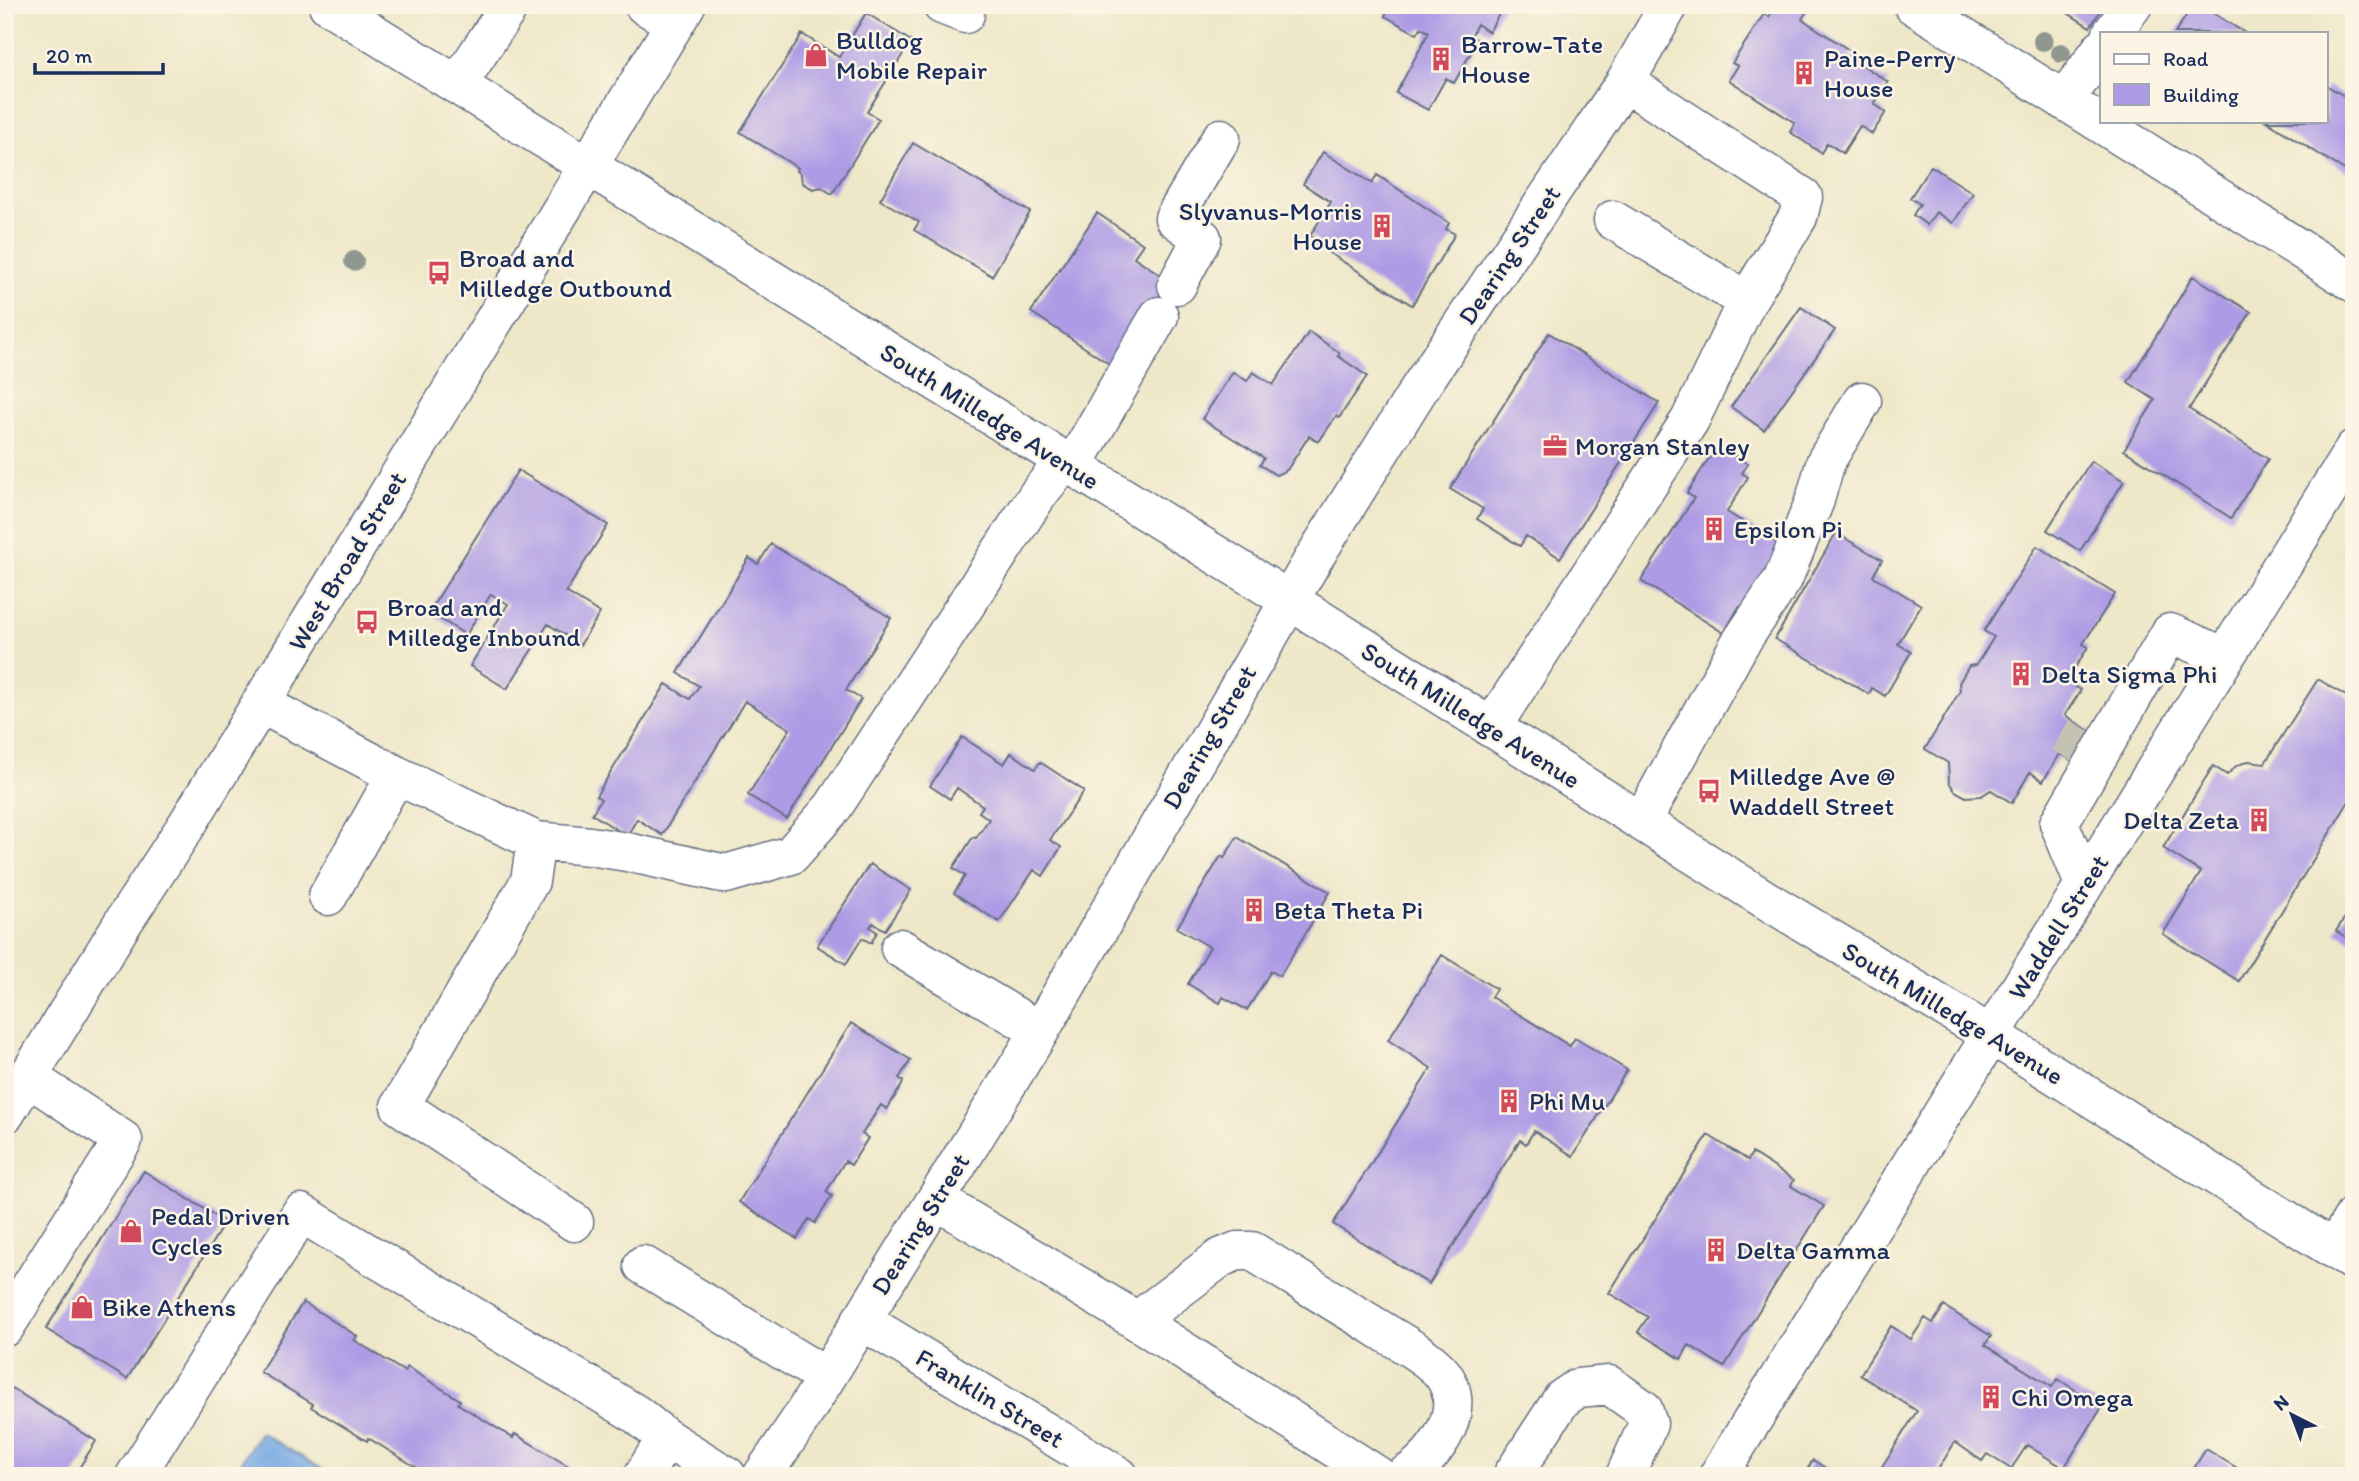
<svg xmlns="http://www.w3.org/2000/svg" width="2359" height="1481" font-family="Itim,sans-serif">
<style>
.water{fill:#76a9e2;stroke:#486ca0;stroke-width:2}
.building{fill:#ae9be5}
.lines{fill:none;stroke-linecap:round;stroke-linejoin:round}
.minor-tunnel{stroke:#c4c2b3;stroke-width:38;stroke-dasharray:38 19;stroke-linecap:butt}
.minor-casing{stroke:#656f83;stroke-width:41}
.major-casing{stroke:#656f83;stroke-width:41}
.minor{stroke:#fff;stroke-width:38}
.major{stroke:#fff;stroke-width:38}
.tree{fill:#8f9790}
.labels{text-anchor:middle;dominant-baseline:central;stroke-width:5;stroke-linejoin:round;paint-order:stroke}
.poi-label{font-size:26px;fill:#1b2f5e;stroke:#fcf5e5;text-anchor:start}
.street-label{font-size:26px;fill:#1b2f5e;stroke:#fcf5e5}
</style>
<rect width="100%" height="100%" fill="#fcf5e5"/>
<filter id="ink" filterUnits="userSpaceOnUse"><feTurbulence type="fractalNoise" baseFrequency=".0143" numOctaves="2"/><feDisplacementMap in="SourceGraphic" scale="14" xChannelSelector="R" yChannelSelector="G"/><feConvolveMatrix kernelMatrix="1 2 1 2 8 2 1 2 1" color-interpolation-filters="sRGB"/></filter>
<filter id="wash" filterUnits="userSpaceOnUse"><feTurbulence type="fractalNoise" baseFrequency=".00686" numOctaves="4" result="noise"/><feDisplacementMap in="SourceGraphic" scale="28" xChannelSelector="R" yChannelSelector="G"/><feGaussianBlur stdDeviation="1.57" result="paint"/><feColorMatrix in="noise" values="0 0 0 0 0 0 0 0 0 0 0 0 0 0 0 0 0 1.4 0 .05"/><feComposite in="paint" operator="in"/></filter>
<g filter="url(#wash)">
<rect width="100%" height="100%" fill="#eee7c8"/>
<path class="water" d="M260 1432 327 1472 325 1476H255L239 1466Z"/>
<g id="blocks">
<path class="building" d="M1385 5H1504L1489 32 1477 24 1471 36 1478 40 1454 83 1446 78 1428 110 1396 93 1429 32 1421 28 1417 34 1385 16 1389 8Z
M1777 5 1810 7 1802 19 1852 52 1849 56 1888 82 1874 104 1886 112 1872 134 1860 126 1843 153 1827 143 1821 153 1790 132 1795 123 1729 80 1738 66 1732 63 1764 14 1769 17Z
M2055 5H2104L2090 27Z
M2193 5H2200L2245 33H2175Z
M866 13 911 41 867 112 879 119 832 194 821 187 813 189 802 183 801 174 797 171 798 168 740 132 802 34 839 57Z
M2326 85 2354 102V176L2266 121H2326Z
M913 143 1030 212 992 276 914 230 919 222 880 200Z
M1323 152 1372 183 1377 175 1449 223 1446 229 1455 234 1412 305 1315 244 1317 240 1310 236 1331 202 1303 184Z
M1931 166 1973 193 1953 223 1936 212 1927 225 1913 215 1920 204 1910 198Z
M1097 213 1143 244 1134 257 1183 290 1164 319 1117 369 1031 312Z
M2193 276 2251 312 2189 409 2268 459 2231 518 2124 450 2155 400 2128 382Z
M1801 307 1835 330 1764 430 1731 407Z
M1309 332 1340 353 1338 356 1367 376 1339 418 1336 416 1320 440 1318 442 1309 436 1287 470 1276 475 1260 465 1264 458 1202 419 1233 372 1247 381 1253 372 1273 385Z
M1549 333 1659 403 1560 558 1526 536 1520 546 1477 519 1483 509 1450 489Z
M1720 447 1748 464 1742 473 1748 477 1727 512 1781 546 1766 569 1780 578 1755 617 1739 607 1724 633 1641 581 1694 498 1687 493 1711 455 1714 456Z
M2091 461 2124 481 2080 551 2047 530Z
M518 470 608 525 566 592 600 613 580 645 548 624 507 689 470 666 508 604 491 594 466 635 429 612Z
M1836 533 1882 560 1873 576 1921 605 1898 644 1911 652 1885 696 1872 688 1869 694 1775 639Z
M771 544 891 618 846 690 861 699 787 819 748 795 790 729 745 701 662 835 637 819 627 836 592 814 601 799 596 796 666 684 690 699 699 686 678 673 749 558 758 564Z
M2037 546 2115 594 2083 644 2088 647 2073 671 2081 676 2074 686 2081 690 2065 715 2098 737 2081 766 2060 754 2043 781 2030 772 2012 803 1991 790 1981 796 1966 797 1955 791 1949 782 1948 763 1925 749 1960 691 1959 683 1969 666 1976 665 1994 637 1984 631Z
M2318 679 2354 701V793L2239 981 2163 934 2201 872 2163 848 2213 766 2227 775 2236 766 2248 761 2265 763Z
M962 737 1004 764 1011 753 1035 769 1040 762 1084 791 1050 840 1061 847 1043 876 1034 870 999 922 954 893 965 876 953 868 973 837 976 838 989 819 979 812 983 806 957 788 950 799 930 786Z
M1237 837 1330 892 1280 976 1271 971 1247 1010 1223 997 1220 1003 1188 984 1210 947 1177 928 1221 856 1224 858Z
M870 864 911 890 885 930 873 923 870 927 877 932 871 943 862 938 846 964 817 946Z
M2354 904V942L2336 931Z
M1442 955 1496 989 1491 997 1570 1046 1575 1038 1627 1070 1573 1156 1534 1131 1526 1144 1520 1140 1429 1284 1333 1224 1431 1068 1388 1040Z
M851 1023 911 1060 899 1078 903 1081 902 1085 887 1109 881 1105 862 1134 868 1138 851 1165 845 1161 826 1192 832 1196 815 1223 809 1219 797 1239 739 1202Z
M1708 1135 1748 1160 1752 1153 1794 1180 1791 1186 1824 1206 1724 1367 1689 1345 1681 1359 1638 1332 1648 1317 1609 1293Z
M144 1171 225 1222 127 1379 46 1329Z
M303 1302 357 1336 354 1340 405 1372 407 1367 460 1400 458 1404 513 1438 515 1434 570 1467 565 1476H420L416 1473 419 1469 368 1438 367 1441 311 1407 313 1404 260 1372Z
M1944 1306 1991 1336 1985 1345 2052 1387 2058 1379 2102 1407 2064 1468 2027 1445 2011 1469 1987 1454 1982 1461 1955 1442 1934 1476H1876L1917 1411 1860 1375 1891 1326 1911 1339 1925 1318 1933 1323Z
M5 1384 96 1441 74 1476H5Z
M2206 1449 2250 1476H2189Z
M1813 1460 1838 1476H1803Z"/>
</g>
</g>
<g filter="url(#ink)">
<use href="#blocks" fill-opacity="0" stroke="#656f83" stroke-width="2"/>
<g class="lines">
<path class="minor-tunnel" d="M2068 759 2086 729"/>
<g class="minor-casing">
<path id="minor" d="M644 5 675 23
M942 5 965 14
M1913 5 2354 283
M2112 33 2133 5
M458 84 510 5
M2064 101 2102 48
M1613 220 1747 301
M1177 285 1202 238 1174 218 1221 138
M1072 468 1159 316
M261 704 396 775 536 841 590 846 627 852 726 874 791 855 833 807 1039 493 1064 462
M1491 728 1690 420 1747 301 1798 217 1803 197 1625 82
M1642 821 1739 645 1783 579 1815 500 1826 461 1862 401
M536 841 530 881 400 1106 574 1222
M2084 884 2059 823 2170 633 2225 657
M328 896 396 775
M900 948 1040 1031
M936 1200 1137 1321 1378 1476
M2334 1249 2354 1216
M643 1265 826 1377
M861 1320 1119 1476
M1137 1321 1220 1258 1237 1251H1252C1293 1276 1334 1302 1376 1327 1396 1340 1421 1352 1438 1369 1473 1404 1437 1457 1404 1476
M5 1327 123 1140 28 1077
M135 1476 301 1213 636 1414 666 1438 727 1476
M643 1476 666 1438
M762 1476 800 1420 1040 1031 1314 558 1419 389 1625 82 1669 5
M1512 1476 1562 1399 1578 1388 1609 1385 1643 1409 1648 1424 1625 1476
M1718 1476 2354 449"/>
</g>
<g class="major-casing">
<path id="major" d="M328 5 1289 600 1766 900 1991 1035 2354 1262
M5 1114 122 924 188 823 686 5"/>
</g>
<use href="#minor" class="minor"/>
<use href="#major" class="major"/>
</g>
<g class="tree">
<circle cx="2043" cy="41" r="10"/>
<circle cx="2061" cy="53" r="10"/>
<circle cx="354" cy="261" r="10"/>
</g>
</g>
<defs>
<g id="shop-bare" transform="scale(1.89)"><path d="M-5-2.5h2.3a2.7 3.5 0 0 1 5.4 0H5L5.5 6h-11ZM-1.5-2.5h3a1.5 2.3 0 0 0-3 0Z" fill="#d1495b" stroke="#fcf5e5" stroke-width="2.5" paint-order="stroke"/></g>
<g id="building-bare" transform="scale(1.89)"><path d="M-4-6H4V6H1V3H-1V6H-4ZM-2.5-4.3h1.7v1.8h-1.7ZM.8-4.3h1.7v1.8H.8ZM-2.5-1h1.7V.8h-1.7ZM.8-1h1.7V.8H.8Z" fill="#d1495b" stroke="#fcf5e5" stroke-width="2.5" paint-order="stroke"/></g>
<g id="bus-bare" transform="scale(1.89)"><path d="M-5-6H5V4H4V6H2V4H-2V6H-4V4H-5ZM-3.5-4V0h7V-4ZM-3.5 1.2v1.5H-2V1.2ZM2 1.2v1.5H3.5V1.2Z" fill="#d1495b" stroke="#fcf5e5" stroke-width="2.5" paint-order="stroke"/></g>
<g id="office-bare" transform="scale(1.89)"><path d="M-6-3h4V-5.5h4V-3h4V5H-6ZM-1-4.5V-3h2v-1.5ZM-6 0V1H6V0Z" fill="#d1495b" stroke="#fcf5e5" stroke-width="2.5" paint-order="stroke"/></g>
</defs>
<g fill-rule="evenodd">
<use href="#shop-bare" x="816" y="55"/>
<use href="#building-bare" x="1441" y="59"/>
<use href="#building-bare" x="1804" y="73"/>
<use href="#building-bare" x="1382" y="226"/>
<use href="#bus-bare" x="439" y="273"/>
<use href="#office-bare" x="1555" y="446"/>
<use href="#building-bare" x="1714" y="529"/>
<use href="#bus-bare" x="367" y="622"/>
<use href="#building-bare" x="2021" y="674"/>
<use href="#bus-bare" x="1709" y="791"/>
<use href="#building-bare" x="2259" y="820"/>
<use href="#building-bare" x="1254" y="910"/>
<use href="#building-bare" x="1509" y="1101"/>
<use href="#shop-bare" x="131" y="1231"/>
<use href="#building-bare" x="1716" y="1250"/>
<use href="#shop-bare" x="82" y="1307"/>
<use href="#building-bare" x="1991" y="1397"/>
</g>
<g class="labels">
<g class="poi-label">
<text x="836" y="40">Bulldog<tspan x="836" dy="30">Mobile Repair</tspan></text>
<text x="1461" y="44">Barrow-Tate<tspan x="1461" dy="30">House</tspan></text>
<text x="1824" y="58">Paine-Perry<tspan x="1824" dy="30">House</tspan></text>
<text x="1362" y="211" text-anchor="end">Slyvanus-Morris<tspan x="1362" dy="30">House</tspan></text>
<text x="459" y="258">Broad and<tspan x="459" dy="30">Milledge Outbound</tspan></text>
<text x="1575" y="446">Morgan Stanley</text>
<text x="1734" y="529">Epsilon Pi</text>
<text x="387" y="607">Broad and<tspan x="387" dy="30">Milledge Inbound</tspan></text>
<text x="2041" y="674">Delta Sigma Phi</text>
<text x="1729" y="776">Milledge Ave @<tspan x="1729" dy="30">Waddell Street</tspan></text>
<text x="2239" y="820" text-anchor="end">Delta Zeta</text>
<text x="1274" y="910">Beta Theta Pi</text>
<text x="1529" y="1101">Phi Mu</text>
<text x="151" y="1216">Pedal Driven<tspan x="151" dy="30">Cycles</tspan></text>
<text x="1736" y="1250">Delta Gamma</text>
<text x="102" y="1307">Bike Athens</text>
<text x="2011" y="1397">Chi Omega</text>
</g>
<g class="street-label">
<text transform="translate(1509 255) rotate(-56)">Dearing Street</text>
<text transform="translate(990 416) rotate(32)">South Milledge Avenue</text>
<text transform="translate(347 561) rotate(-59)">West Broad Street</text>
<text transform="translate(1471 715) rotate(32)">South Milledge Avenue</text>
<text transform="translate(1209 737) rotate(-60)">Dearing Street</text>
<text transform="translate(2058 927) rotate(-58)">Waddell Street</text>
<text transform="translate(1953 1013) rotate(31)">South Milledge Avenue</text>
<text transform="translate(920 1224) rotate(-58)">Dearing Street</text>
<text transform="translate(990 1398) rotate(31)">Franklin Street</text>
</g>
</g>
<rect width="2359" height="1481" fill="none" stroke="#fcf5e5" stroke-width="28"/>
<rect x="2100" y="32" width="228" height="91" fill="#fcf5e5" stroke="#a2a6af" stroke-width="2"/>
<rect x="2114" y="54" width="35" height="10" fill="#ffffff" stroke="#a2a6af" stroke-width="2"/>
<text x="2163" y="66" font-size="21" fill="#1b2f5e">Road</text>
<rect x="2114" y="84" width="35" height="21" fill="#ae9be5" stroke="#a2a6af" stroke-width="2"/>
<text x="2163" y="102" font-size="21" fill="#1b2f5e">Building</text>
<g transform="translate(2292 1415) rotate(318)" stroke="#fcf5e5" stroke-width="5" paint-order="stroke">
<path d="M0-5L12 26L0 18L-12 26Z" fill="#1b2f5e"/>
<text y="-10" font-size="19" font-weight="bold" text-anchor="middle" fill="#1b2f5e">N</text>
</g>
<path d="M35 63v10h128v-10" fill="none" stroke="#1b2f5e" stroke-width="3.5"/>
<text x="46" y="63" font-size="21" fill="#1b2f5e" stroke="#fcf5e5" stroke-width="5" paint-order="stroke">20 m</text>
</svg>
